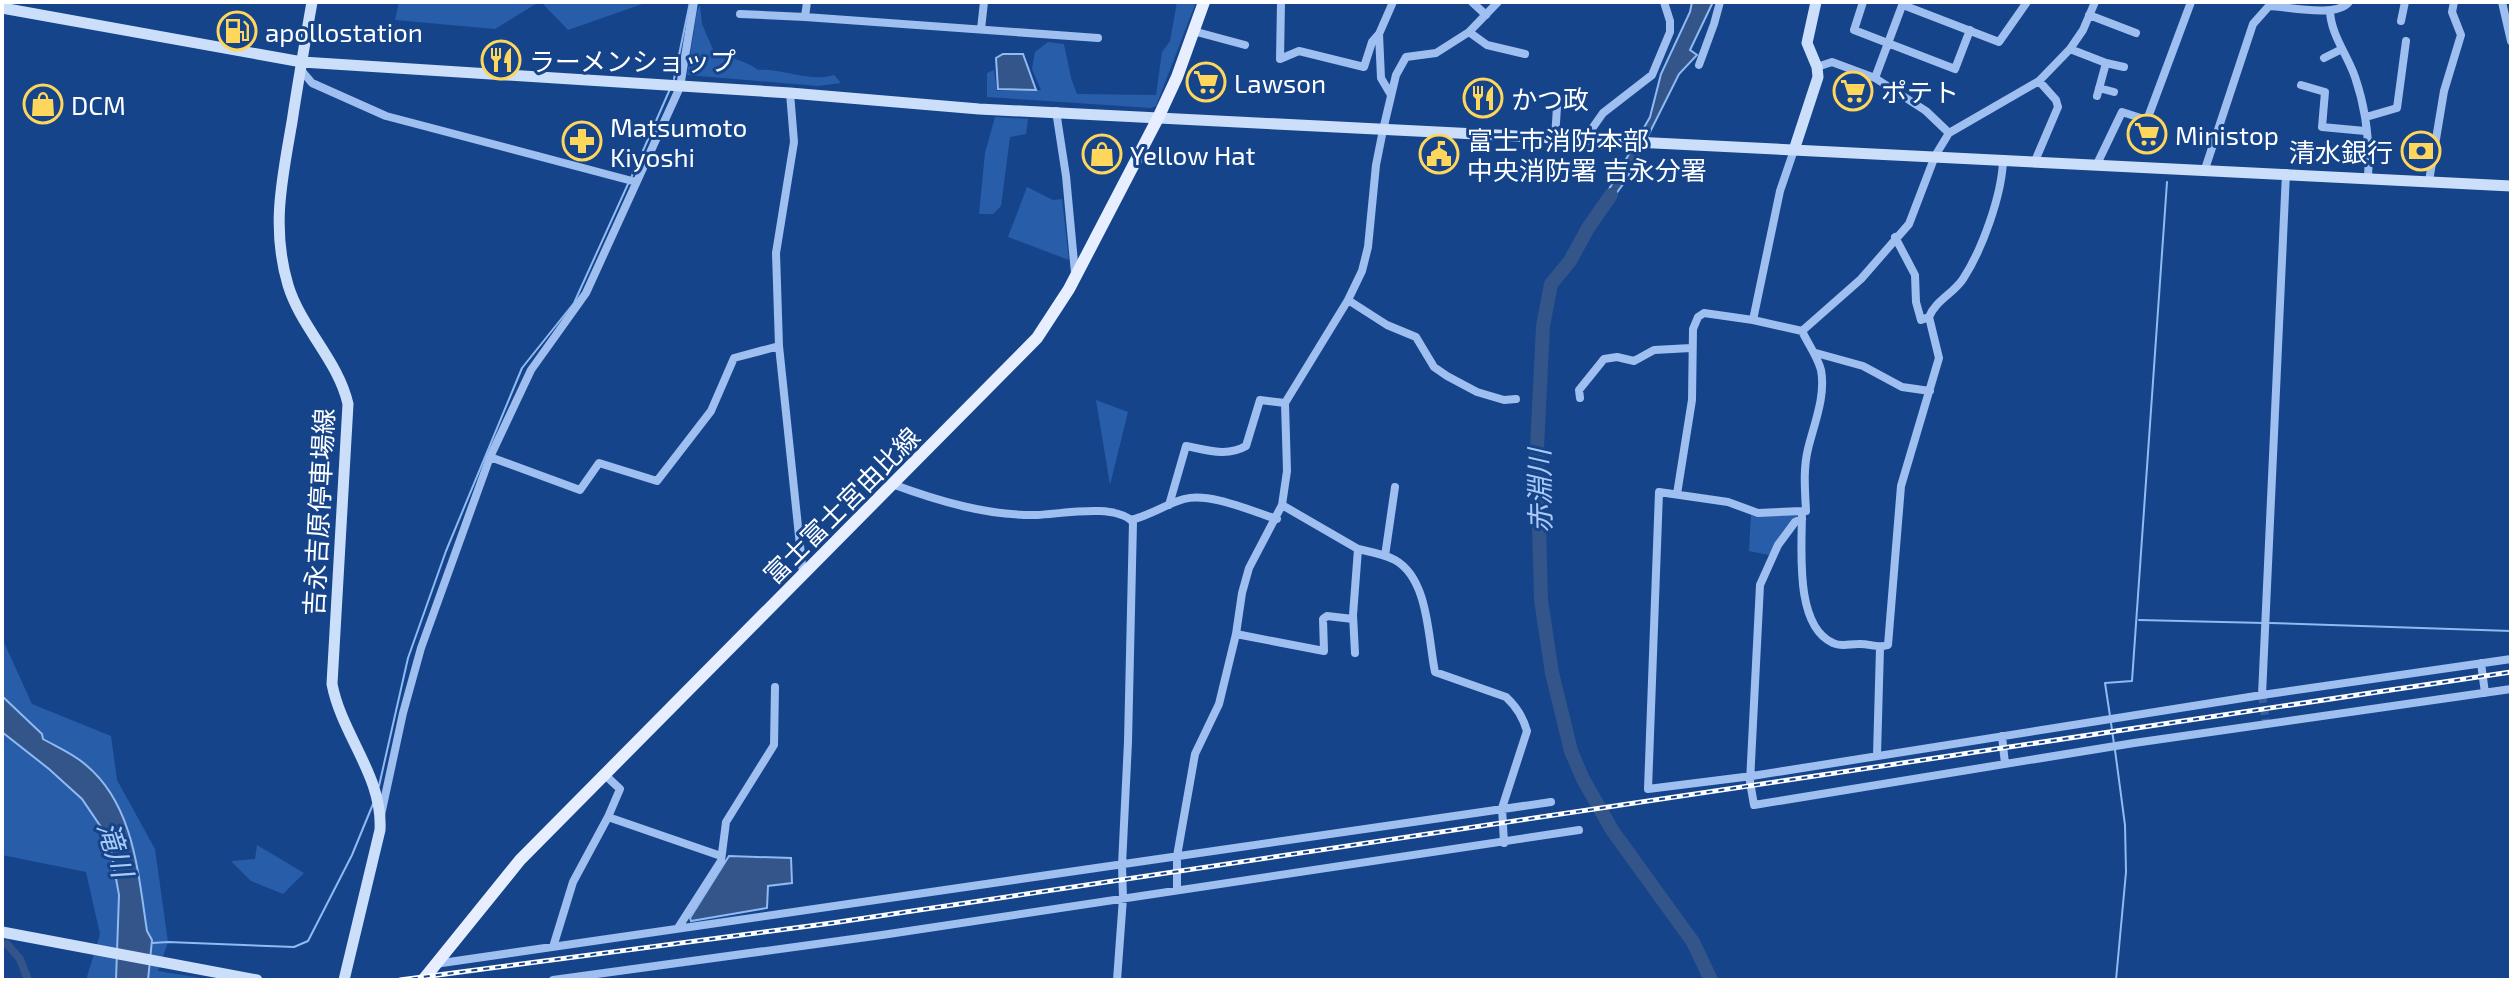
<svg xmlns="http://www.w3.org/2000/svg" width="2513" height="982" font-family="'Exo 2','Noto Sans JP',sans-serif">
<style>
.green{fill:#285da9}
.water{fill:#335589;stroke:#90baf2;stroke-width:2}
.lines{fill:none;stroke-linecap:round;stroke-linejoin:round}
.stream{stroke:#90baf2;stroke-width:2}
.canal{stroke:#335589;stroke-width:8}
.river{stroke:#335589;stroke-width:14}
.street-tunnel{stroke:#39609c;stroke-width:8;stroke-dasharray:8 4;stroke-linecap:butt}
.street{stroke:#9ebfef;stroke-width:8}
.secondary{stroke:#cbdefa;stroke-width:11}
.primary{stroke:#e6eeff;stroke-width:12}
.rail-casing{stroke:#fff;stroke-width:5}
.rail{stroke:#16448a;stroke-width:2;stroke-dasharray:6;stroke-linecap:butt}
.labels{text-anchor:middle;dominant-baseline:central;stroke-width:6;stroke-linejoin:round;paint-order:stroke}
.poi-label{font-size:26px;fill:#fff;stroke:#16448a;text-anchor:start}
.street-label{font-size:26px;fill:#fff;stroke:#16448a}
.water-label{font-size:28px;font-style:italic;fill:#a9caf6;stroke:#16448a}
</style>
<rect width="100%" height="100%" fill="#16448a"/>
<path class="green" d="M399 2H539L495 29 395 20Z
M541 2H648L568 30Z
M1177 2H1196L1156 106 1151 108 987 97V73L994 70 997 91 1041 90 1032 69 1035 52 1048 42 1064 44 1071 78 1077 94 1156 95 1162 52 1170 41Z
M700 5 702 24 714 52C729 58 745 60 758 70 783 68 809 83 834 75L841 83 818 86 687 75 697 11Z
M995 117 1028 119 1026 134 1010 137 1001 206 993 214H979L985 153Z
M1027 187 1053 200 1062 199 1069 260 1008 237Z
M1096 400 1128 412 1110 485Z
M1802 511 1769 555 1749 551 1751 514Z
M2 638 32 704 111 736 117 780 155 849 168 942 158 971 213 980H86L100 934 86 872 2 855Z
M257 845 304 873 283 894 251 881 231 861 255 859Z"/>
<path class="water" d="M1692 2H1713L1690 50 1697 55 1679 74 1626 180 1600 216 1608 191 1650 117 1661 74 1690 12Z
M1003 54H1023L1036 90 998 89 996 58Z
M2 696 42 734 43 739C57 747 74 754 86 765 134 805 138 873 147 931L152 940 148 980H116L119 895 109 839 82 799 49 769 2 732Z
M729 856 791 858 792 883 768 886 767 908 691 921 690 918Z"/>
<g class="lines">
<path class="stream" d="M674 79 690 2
M631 178 670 89
M2139 620 2264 623
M2270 623 2511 631
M2110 716 2105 683 2132 681 2167 182
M2111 723 2114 744
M2115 750 2125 825 2126 872 2116 980
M379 786 408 658 446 551 522 368 574 303 628 184
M152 943 168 942 294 947 308 941 352 855 373 804"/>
<path class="canal" d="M7 944 20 959 28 980"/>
<path class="river" d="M1611 195 1588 228 1570 261 1551 284 1543 326 1537 448 1541 600 1552 673 1571 751 1583 779 1612 830 1693 942 1711 980"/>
<path class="street-tunnel" d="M2262 695 2266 723"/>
<path class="street" d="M807 2 805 17 1098 38
M1281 2 1280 59 1299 51 1364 67 1372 42 1379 34
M1472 2 1486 15
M1863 2 1854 30 1955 69 1970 30
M2502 2 2511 41
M1903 5 1999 42 2027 2
M2330 11C2331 35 2347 54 2355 77 2366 109 2370 143 2368 177
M740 14 805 17
M2089 15 2136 33
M2401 21 2405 2
M981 29 984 2
M1193 31 1245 45
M1469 32 1487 45 1525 54
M2070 49 2106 63 2124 67
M2324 58 2342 49
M1699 65 1714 24 1720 2
M1817 67 1832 62 1875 78 1926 111 1949 133
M301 70 312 83 386 116 636 182
M1875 78 1903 3
M2301 85 2325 92 2322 127 2365 131
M2099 88 2114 92
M790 93 794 142 776 253 779 346 803 574
M1391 95 1381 78 1379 34 1393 2
M2097 96 2106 63
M1056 111 1066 176 1075 273
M2366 117 2397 108 2406 41
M1555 138 1557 107
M1584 140 1603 113 1652 75 1670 32V21L1664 2
M2035 161 2058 107 2056 100 2039 81
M2097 164 2122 112 2147 120 2191 2
M2205 169 2253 24 2269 6C2290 7 2336 18 2349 2
M2429 181 2444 91 2461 35 2452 12 2454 2
M1895 237 1915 275 1916 302 1921 320 1929 317
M1348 300 1387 325 1416 337 1434 367 1447 376 1477 392 1504 400 1516 399
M1753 320 1780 191 1794 150
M1802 331 1861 279 1909 224 1935 156 1949 133 2039 81 2070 49 2083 30 2095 2
M1816 353 1863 366 1902 387 1930 391
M1580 398 1579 390 1604 359 1617 357 1634 361 1654 350 1691 348
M490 457 580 490 599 463 657 481 711 411 734 358 779 346
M892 484C938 501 988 516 1037 515 1062 514 1115 503 1133 522L1128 742 1122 865 1123 898 1117 980
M1677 494 1692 400 1693 329 1698 317 1704 313 1753 320 1802 331C1808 344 1817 355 1821 370 1826 396 1814 424 1808 449 1803 469 1805 490 1806 511H1802C1802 547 1794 626 1833 643 1841 647 1849 644 1858 644 1869 643 1877 649 1888 645L1901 486 1939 358 1929 317C1936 300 1953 294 1963 279 1982 250 2002 195 2003 160
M1169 505 1186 446C1207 450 1227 457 1246 446L1260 400 1285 403
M1282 505 1358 549 1353 615 1355 653
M1802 511 1758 513 1728 502 1659 492 1648 789 1752 776 2262 695 2511 659
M1802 519 1795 522 1778 545 1760 585 1750 782 1754 805 2134 743 2511 689
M1131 520C1151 515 1166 504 1184 499 1210 492 1251 511 1277 519
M1358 549C1370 552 1384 554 1395 560 1429 579 1428 639 1435 672L1506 697C1517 707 1523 717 1527 731L1502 808 1504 843
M1385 556 1395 487
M1236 634 1324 651 1323 619 1327 616 1353 619
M2481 663 2485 693
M2262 695 2286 173
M2002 736 2005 764
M1877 755 1880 648
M604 774 620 789 608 817 721 856
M381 815 403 713 421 648 490 457 531 370 586 293 680 87 694 2
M1177 889V856L1195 754 1219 704 1236 634 1242 593 1249 568 1282 505 1287 471 1285 403 1348 300 1362 271 1368 247 1376 165 1383 130 1396 75 1406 57 1436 53 1469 32 1498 2
M678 928 721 861 726 822 774 745 775 687
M553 947 573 882 608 817
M435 964 1551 802
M553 980 882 935 1579 830"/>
<path class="secondary" d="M312 2C305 42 298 82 292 122 282 179 271 228 288 285 301 328 338 360 348 404L332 684C342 736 383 776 380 830L344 980
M2 8 302 62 790 93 979 109 2511 186
M1794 150 1818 77 1817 67 1807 43 1816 2
M2 932 257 980"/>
<path class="primary" d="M423 980 520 860 1037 338 1069 289 1158 118 1177 77 1204 2"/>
<g class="rail-casing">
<path id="rail" d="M400 980 832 923 2511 672"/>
</g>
<use href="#rail" class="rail"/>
</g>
<defs>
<g id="fuel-ring" transform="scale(2)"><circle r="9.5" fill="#16448a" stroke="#ffd65c" stroke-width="1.5"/><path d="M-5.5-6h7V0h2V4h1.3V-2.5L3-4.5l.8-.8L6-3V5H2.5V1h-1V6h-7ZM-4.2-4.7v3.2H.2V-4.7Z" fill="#ffd65c"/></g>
<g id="restaurant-ring" transform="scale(2)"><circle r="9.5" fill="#16448a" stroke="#ffd65c" stroke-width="1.5"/><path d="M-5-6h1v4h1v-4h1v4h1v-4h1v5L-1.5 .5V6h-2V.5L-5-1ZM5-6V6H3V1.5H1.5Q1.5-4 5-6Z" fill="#ffd65c"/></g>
<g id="supermarket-ring" transform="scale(2)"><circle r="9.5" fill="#16448a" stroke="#ffd65c" stroke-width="1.5"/><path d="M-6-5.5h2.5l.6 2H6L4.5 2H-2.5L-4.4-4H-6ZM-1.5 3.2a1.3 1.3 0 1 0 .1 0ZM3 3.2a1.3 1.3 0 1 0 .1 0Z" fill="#ffd65c"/></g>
<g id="shop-ring" transform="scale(2)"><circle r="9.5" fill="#16448a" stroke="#ffd65c" stroke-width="1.5"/><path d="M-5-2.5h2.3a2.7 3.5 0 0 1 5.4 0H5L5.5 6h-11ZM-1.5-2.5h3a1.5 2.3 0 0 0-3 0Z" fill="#ffd65c"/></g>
<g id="pharmacy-ring" transform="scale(2)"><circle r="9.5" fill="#16448a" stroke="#ffd65c" stroke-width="1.5"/><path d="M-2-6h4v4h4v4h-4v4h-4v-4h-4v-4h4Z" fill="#ffd65c"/></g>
<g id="bank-ring" transform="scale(2)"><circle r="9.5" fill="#16448a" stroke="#ffd65c" stroke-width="1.5"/><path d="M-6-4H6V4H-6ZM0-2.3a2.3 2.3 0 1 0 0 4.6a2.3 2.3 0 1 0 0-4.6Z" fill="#ffd65c"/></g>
<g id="civic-ring" transform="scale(2)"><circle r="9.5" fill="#16448a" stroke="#ffd65c" stroke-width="1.5"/><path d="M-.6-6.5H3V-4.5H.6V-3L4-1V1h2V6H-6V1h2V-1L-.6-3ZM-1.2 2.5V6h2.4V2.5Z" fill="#ffd65c"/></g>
</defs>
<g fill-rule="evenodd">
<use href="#fuel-ring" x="237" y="31"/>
<use href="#restaurant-ring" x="501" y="60"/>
<use href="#supermarket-ring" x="1206" y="82"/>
<use href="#supermarket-ring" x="1853" y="91"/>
<use href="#restaurant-ring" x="1483" y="98"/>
<use href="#shop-ring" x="43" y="104"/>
<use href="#supermarket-ring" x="2147" y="134"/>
<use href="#pharmacy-ring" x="582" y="141"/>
<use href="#bank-ring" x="2421" y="151"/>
<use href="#shop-ring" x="1102" y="154"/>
<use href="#civic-ring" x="1439" y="154"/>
</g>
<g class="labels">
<g class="poi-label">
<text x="265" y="31">apollostation</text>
<text x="529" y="60">ラーメンショップ</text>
<text x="1234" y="82">Lawson</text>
<text x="1881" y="91">ポテト</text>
<text x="1511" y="98">かつ政</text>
<text x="71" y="104">DCM</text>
<text x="610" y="126">Matsumoto<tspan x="610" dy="30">Kiyoshi</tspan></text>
<text x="2175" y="134">Ministop</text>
<text x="1467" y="139">富士市消防本部<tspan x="1467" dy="30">中央消防署 吉永分署</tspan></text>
<text x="2393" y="151" text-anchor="end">清水銀行</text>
<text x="1130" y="154">Yellow Hat</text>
</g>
<g class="street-label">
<text transform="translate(841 505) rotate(-45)">富士富士宮由比線</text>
<text transform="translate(318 512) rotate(-87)">吉永吉原停車場線</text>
</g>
<g class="water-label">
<text transform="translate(1539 491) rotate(-91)">赤淵川</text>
<text transform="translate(116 849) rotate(72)">滝川</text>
</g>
</g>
<rect width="2513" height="982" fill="none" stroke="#ffffff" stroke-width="8"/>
</svg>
